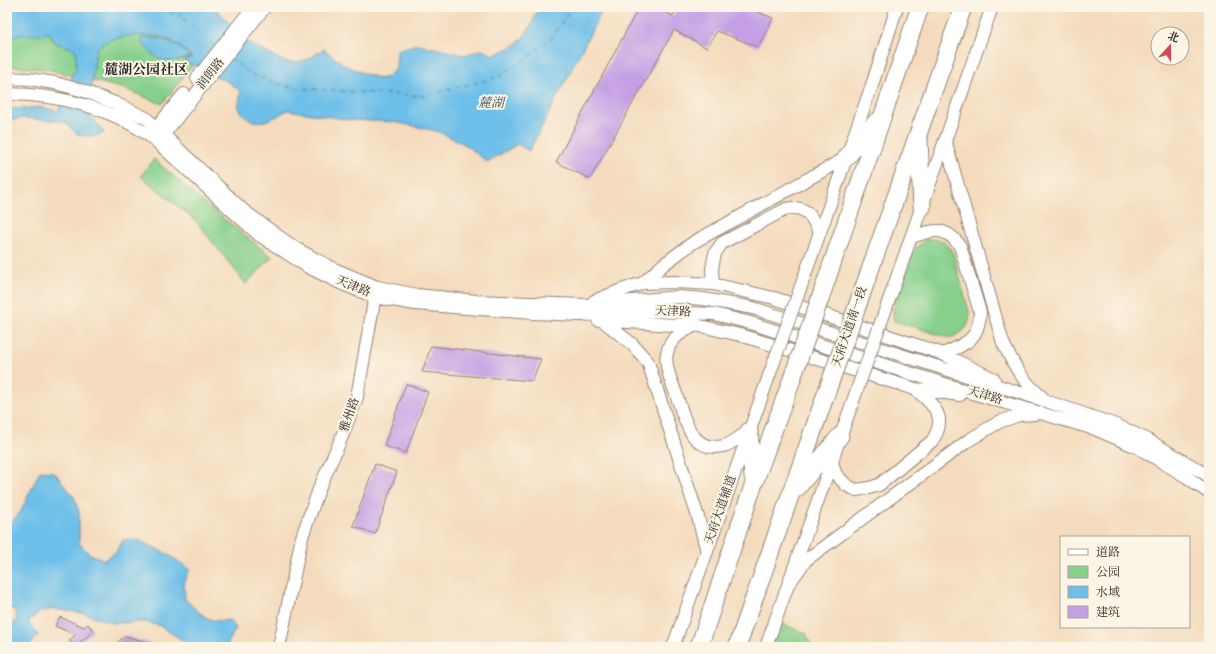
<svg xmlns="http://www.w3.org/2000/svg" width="1216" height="654" font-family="'Sorts Mill Goudy','Noto Serif SC',serif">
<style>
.green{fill:#86d08c;stroke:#587e5c}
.water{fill:#6dbfe9;stroke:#4c758a}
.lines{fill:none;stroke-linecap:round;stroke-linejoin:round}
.ferry{stroke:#3f5764;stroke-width:1;stroke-dasharray:5 4;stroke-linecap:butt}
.building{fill:#c59fe5}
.minor-casing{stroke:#908374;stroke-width:14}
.highway-casing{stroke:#908374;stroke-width:19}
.minor{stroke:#fff;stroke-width:12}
.highway{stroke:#fff;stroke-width:17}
.minor-bridge-casing{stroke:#908374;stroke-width:14;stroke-linecap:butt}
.highway-bridge-casing{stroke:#908374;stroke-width:19;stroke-linecap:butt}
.minor-bridge{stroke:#fff;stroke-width:12}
.highway-bridge{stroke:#fff;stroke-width:17}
.labels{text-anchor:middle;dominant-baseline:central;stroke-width:4;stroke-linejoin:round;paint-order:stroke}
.street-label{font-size:12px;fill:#2b2b2b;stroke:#fcf5e5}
.water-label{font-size:13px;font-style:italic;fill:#3f5764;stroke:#fcf5e5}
.quarter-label{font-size:14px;font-weight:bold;fill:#2b2b2b;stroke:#fcf5e5}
</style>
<rect width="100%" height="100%" fill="#fcf5e5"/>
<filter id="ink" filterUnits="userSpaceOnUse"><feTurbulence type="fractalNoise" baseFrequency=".025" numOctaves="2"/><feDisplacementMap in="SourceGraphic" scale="8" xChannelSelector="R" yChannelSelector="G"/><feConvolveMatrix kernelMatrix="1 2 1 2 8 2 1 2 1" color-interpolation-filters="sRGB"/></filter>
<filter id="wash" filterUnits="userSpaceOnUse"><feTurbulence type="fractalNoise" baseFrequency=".012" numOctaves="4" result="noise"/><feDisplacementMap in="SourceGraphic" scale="16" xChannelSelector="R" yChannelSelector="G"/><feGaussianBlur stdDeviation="0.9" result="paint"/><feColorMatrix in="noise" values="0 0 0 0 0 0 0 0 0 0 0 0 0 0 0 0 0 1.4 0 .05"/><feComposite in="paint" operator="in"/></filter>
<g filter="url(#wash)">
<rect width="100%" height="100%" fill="#f4dbbd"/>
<path class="green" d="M7 24 164 31 202 53 162 104 125 89 47 69 7 66Z
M154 159 204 203 272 257 246 284 195 220 141 176Z
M934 239 942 241 952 250 970 315C968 330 963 332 950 338L894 321 893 309 913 253 919 245 925 240Z
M779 623 806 633 812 647H771Z"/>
<path class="water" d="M7 7H218L217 10 250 44 285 62H298L309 59 323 49 346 66 379 79 387 77 396 68 397 50 417 44 464 55 482 50 493 55C500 52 507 50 513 46 526 39 534 20 539 7H604L529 151 518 144 487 162 466 145 437 131 395 122 350 120 287 110C276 117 259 128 246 117 243 114 240 110 238 107L241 92 230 83 184 61 192 57C185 51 178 44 170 40 153 33 119 34 103 43 101 44 98 48 96 50L88 115 98 124 104 133C98 136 95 136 88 136 74 135 75 132 66 122L23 118 7 121V108L20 109 40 107 58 111 76 67V50L54 42 50 33 12 36 7 34Z
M140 38C162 37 174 41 190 57 166 65 152 60 140 38Z
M40 471 54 472 74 497 79 512V543L90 554 104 560 116 552 123 540H138L167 554 190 569 184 581 185 599C200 613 207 624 230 620L236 628 228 643V647H194L158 625 144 622 112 623 83 613 53 609 39 612 28 622 38 635 29 647H7V633L17 619 15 610 11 608 7 610V528L21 511Z"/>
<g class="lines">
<path class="ferry" d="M143 7 177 14
M186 7 178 15 216 46
M231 58 252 75 294 88 423 96 498 77 526 59 550 40 572 7"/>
</g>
<g id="blocks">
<path class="building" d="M639 7H655L673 16 677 7H745L773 18 758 47 717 31 707 48 674 30 590 179 556 162Z
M431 346 541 359 532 381 422 372Z
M406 384 428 392 406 453 384 446Z
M375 464 397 472 375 534 353 526Z
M60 617 84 627 88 624 94 631 74 647 69 640 76 635 55 626Z
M125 636 156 645V647H112Z"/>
</g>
</g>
<g filter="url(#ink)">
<use href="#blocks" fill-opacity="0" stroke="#908374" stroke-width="1"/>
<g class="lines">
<g class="minor-casing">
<path id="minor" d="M7 78 29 79 55 83 84 91 115 103 146 118 243 210 278 236 297 249 334 269 377 287 417 295 477 301 584 305 678 297 703 299 753 308 1049 402 1116 425 1146 439 1209 476
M197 78 253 7
M7 94C58 94 118 109 157 142L259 235 308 267 342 284 375 297 415 304 533 313 580 315 655 311 688 313 714 314 747 322 989 398 1095 429 1139 448 1187 477 1209 493
M151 134 184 94
M160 139 265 7
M945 140 1003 343C1015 367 1022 381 1043 398
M912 237C932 229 946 226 960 246L980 312C979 340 966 344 943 354
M643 283 664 264 694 242 846 158
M713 284 712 269 715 253 722 243 786 209C806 204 812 217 820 233
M801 286 873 82 897 7
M594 301 619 291 643 283 675 282 713 284 774 298 943 354 994 379
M884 314 992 7
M598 320 673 325H696L740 335 915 389 960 395
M603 321 632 344 648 362 698 517 707 552
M694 326C682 332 670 338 667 353 664 366 672 382 676 394 684 417 690 453 723 446 730 445 743 435 749 431
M832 461 835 473 846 485 856 490 869 488 879 485 932 441C949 416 933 405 915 389
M788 585 806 560 969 440 999 422 1019 415 1035 414
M279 647 302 537 319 489 341 439 357 397 376 290
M673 647 770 373
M766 647 853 401"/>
</g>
<g class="highway-casing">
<path id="highway" d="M919 139 922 207
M846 158 876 122
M822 293 920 7
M858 304 963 7
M749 431 753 477
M797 488 840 436
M699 647 754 483 792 379
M737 647 827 391"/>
</g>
<use href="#minor" class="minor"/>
<use href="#highway" class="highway"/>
<g class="minor-bridge-casing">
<path id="minor-bridge" d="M770 373 801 286
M853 401 884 314"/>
</g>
<g class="highway-bridge-casing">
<path id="highway-bridge" d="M792 379 822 293
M827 391 858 304"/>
</g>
<use href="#minor-bridge" class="minor-bridge"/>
<use href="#highway-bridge" class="highway-bridge"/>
</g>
</g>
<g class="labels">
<g class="street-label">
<text transform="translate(211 74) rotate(-51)">润朗路</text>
<text transform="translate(353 287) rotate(22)">天津路</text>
<text transform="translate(673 312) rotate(2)">天津路</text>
<text transform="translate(850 327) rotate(-71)">天府大道南一段</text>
<text transform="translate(985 396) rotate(17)">天津路</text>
<text transform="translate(350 415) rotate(-70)">雅州路</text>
<text transform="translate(721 510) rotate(-71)">天府大道辅道</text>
</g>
<g class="water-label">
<text x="491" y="104">麓湖</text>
</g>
<g class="quarter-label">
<text x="146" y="71">麓湖公园社区</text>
</g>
</g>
<rect width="1216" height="654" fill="none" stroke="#fcf5e5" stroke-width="24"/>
<rect x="1060" y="536" width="130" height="92" fill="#fcf5e5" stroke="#a8a49b"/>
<rect x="1068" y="549" width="20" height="6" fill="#ffffff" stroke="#a8a49b"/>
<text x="1096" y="556" font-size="12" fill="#2b2b2b">道路</text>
<rect x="1068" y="566" width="20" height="12" fill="#86d08c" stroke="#a8a49b"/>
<text x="1096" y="576" font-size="12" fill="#2b2b2b">公园</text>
<rect x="1068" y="586" width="20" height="12" fill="#6dbfe9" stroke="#a8a49b"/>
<text x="1096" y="596" font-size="12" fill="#2b2b2b">水域</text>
<rect x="1068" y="606" width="20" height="12" fill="#c59fe5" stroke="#a8a49b"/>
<text x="1096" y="616" font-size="12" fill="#2b2b2b">建筑</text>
<g transform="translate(1170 46) rotate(21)"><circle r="19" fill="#fcf5e5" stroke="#a8a49b"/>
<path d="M0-3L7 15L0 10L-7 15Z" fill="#d1495b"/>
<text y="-6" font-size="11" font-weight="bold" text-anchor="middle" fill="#2b2b2b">北</text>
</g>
</svg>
